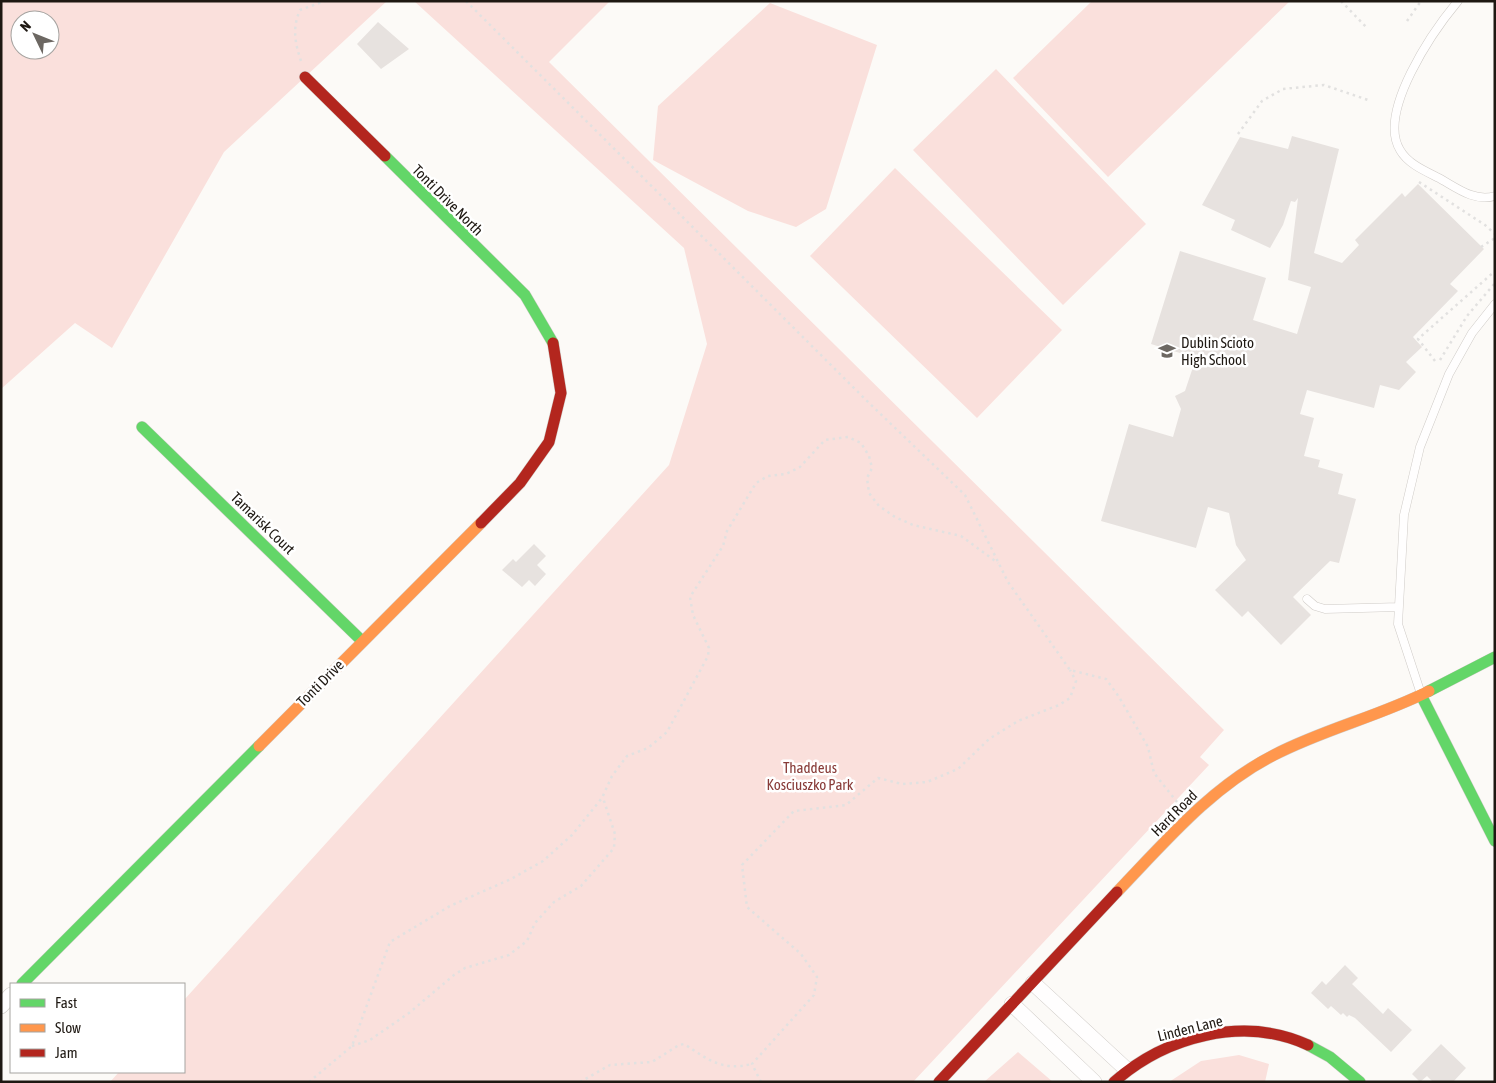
<svg xmlns="http://www.w3.org/2000/svg" width="1496" height="1083" font-family="'Asap Condensed',sans-serif">
<style>
.green{fill:#fae0dc;fill-rule:evenodd}
.building{fill:#e7e2df}
.lines{fill:none;stroke-linecap:round;stroke-linejoin:round}
.lane-casing{stroke:#cfcbc7;stroke-width:9}
.street-casing{stroke:#cfcbc7;stroke-width:16}
.fast-casing{stroke:#cfcbc7;stroke-width:12}
.slow-casing{stroke:#cfcbc7;stroke-width:12}
.jam-casing{stroke:#cfcbc7;stroke-width:12}
.path{stroke:#e2e1e0;stroke-width:2.5;stroke-dasharray:2.5 4;stroke-linecap:butt}
.lane{stroke:#fffefe;stroke-width:8}
.street{stroke:#fffefe;stroke-width:15}
.fast{stroke:#63d668;stroke-width:11}
.slow{stroke:#ff974d;stroke-width:11}
.jam{stroke:#b3261e;stroke-width:11}
.labels{text-anchor:middle;dominant-baseline:central;stroke-width:5;stroke-linejoin:round;paint-order:stroke}
.street-label{font-size:15px;fill:#1e1812;stroke:#fff}
.poi-label{font-size:15px;fill:#1e1812;stroke:#fff;text-anchor:start}
.park-label{font-size:15px;fill:#883b38;stroke:#fff}
</style>
<rect width="100%" height="100%" fill="#fcfaf7"/>
<path class="green" d="M1 1H387L224 152 112 348 75 323 1 389ZM20 20H50V50H20Z
M414 1H610L549 62 1224 730 1200 757 1209 765 913 1082H110L119 1072H184V1000L669 465 707 344 684 248Z
M1092 1H1290L1108 177 1013 78Z
M770 3 877 45 826 209 796 227 748 211 653 160 658 106Z
M996 69 1146 224 1063 305 913 150Z
M895 168 1062 330 977 418 810 256Z
M1018 1052 1053 1082H984Z
M1239 1055 1269 1064 1265 1082H1169L1201 1061Z"/>
<path class="building" d="M378 22 409 49 381 69 357 44Z
M1292 136 1339 149 1314 253 1342 263 1359 245 1355 240 1402 193 1405 197 1418 184 1484 249 1450 284 1458 291 1413 337 1422 347 1406 362 1416 372 1399 390 1380 385 1374 408 1307 390 1300 414 1314 418 1304 456 1320 460 1318 467 1343 474 1338 494 1356 499 1339 563 1330 561 1293 597 1311 615 1281 645 1248 611 1242 617 1215 590 1246 560 1236 545 1229 513 1208 507 1196 548 1101 521 1129 424 1173 437 1181 409 1175 396 1185 391 1196 358 1151 344 1180 251 1266 278 1253 320 1297 334 1311 287 1288 280 1298 198 1295 202 1291 201 1283 225 1270 248 1231 230 1235 220 1202 205 1240 137 1288 149Z
M534 544 546 556 537 565 546 574 535 586 529 580 522 587 502 570 513 559 516 562Z
M1345 965 1358 978 1352 984 1383 1014 1388 1008 1412 1030 1391 1052 1355 1018 1349 1015 1347 1017 1343 1013 1341 1015 1331 1006 1328 1009 1311 993 1322 981 1326 985Z
M1441 1044 1466 1068 1453 1082H1433L1427 1076 1420 1082 1412 1074Z"/>
<g class="lines">
<g class="lane-casing">
<path id="lane" d="M1458 1C1433 31 1377 112 1400 150 1408 164 1425 171 1439 178 1457 188 1474 202 1495 196
M1307 599 1315 606 1325 609 1399 607
M1421 694 1398 624 1404 515 1420 447 1449 374 1472 333 1495 304"/>
</g>
<g class="street-casing">
<path id="street" d="M1033 983 1126 1069
M1012 1004 1094 1082
M1 1006 11 995"/>
</g>
<g class="fast-casing">
<path id="fast" d="M385 156 525 295 553 343
M142 427 362 641
M1429 691 1495 657
M1421 695 1495 841
M22 984 259 746
M1308 1045 1330 1057 1360 1082"/>
</g>
<g class="slow-casing">
<path id="slow" d="M259 746 481 523
M1117 892C1165 842 1211 787 1274 755 1324 729 1380 716 1429 691"/>
</g>
<g class="jam-casing">
<path id="jam" d="M305 77 385 156
M481 523 520 483 549 442 561 393 553 343
M939 1082 1117 892
M1114 1082C1165 1037 1243 1015 1308 1045"/>
</g>
<path class="path" d="M466 1 866 400 965 495 1008 582 1070 670 1106 679 1119 697 1148 747 1154 773 1177 802
M1341 1 1368 29
M1407 21 1421 1
M301 61C295 43 292 28 300 10L325 1
M1238 134 1262 101 1283 89 1324 85 1368 100
M1419 182 1485 225 1495 234
M1481 247 1495 238
M1440 360 1467 316 1495 283
M1435 361 1418 339 1495 271
M352 1046 370 1040 409 1013 454 975 465 968 509 955 527 941 535 923 554 902 581 886 614 848 615 834 603 798
M309 1082 352 1046 390 942 450 906 511 879 543 861 572 835 602 798 612 776 627 756 648 748 667 732 708 656 709 648 693 615 690 597 723 546 727 531 756 483 768 476 786 474 800 467 825 440 848 437 861 443 869 456 872 468 867 478 869 493 879 506 895 517 913 525 961 536 998 563
M580 1082 610 1065 652 1062 679 1045 684 1044C709 1060 721 1071 752 1064
M761 1082 752 1064 814 995 817 977 801 954 747 907 742 865 794 811 846 805 878 778 902 784 927 782 958 769 989 739 1018 721 1059 705 1070 698 1076 681 1070 670"/>
<use href="#lane" class="lane"/>
<use href="#street" class="street"/>
<use href="#fast" class="fast"/>
<use href="#slow" class="slow"/>
<use href="#jam" class="jam"/>
</g>
<defs>
<g id="school-bare" transform="scale(1.35)"><path d="M0-5L7-2L0 1L-7-2ZM-4 1L0 2.5L4 1V4Q0 6-4 4Z" fill="#6c6762" stroke="#fff" stroke-width="2.5" paint-order="stroke"/></g>
</defs>
<g fill-rule="evenodd">
<use href="#school-bare" x="1167" y="351"/>
</g>
<g class="labels">
<g class="street-label">
<text transform="translate(448 200) rotate(45)">Tonti Drive North</text>
<text transform="translate(263 523) rotate(44)">Tamarisk Court</text>
<text transform="translate(320 683) rotate(-45)">Tonti Drive</text>
<text transform="translate(1174 813) rotate(-45)">Hard Road</text>
<text transform="translate(1190 1028) rotate(-14)">Linden Lane</text>
</g>
<g class="poi-label">
<text x="1181" y="342">Dublin Scioto<tspan x="1181" dy="17">High School</tspan></text>
</g>
<g class="park-label">
<text x="810" y="767">Thaddeus<tspan x="810" dy="17">Kosciuszko Park</tspan></text>
</g>
</g>
<rect width="1496" height="1083" fill="none" stroke="#1e1812" stroke-width="5"/>
<rect x="10" y="983" width="175" height="90" fill="#ffffff" stroke="#a5a3a0"/>
<rect x="20" y="999" width="25" height="8" fill="#63d668" stroke="#a5a3a0"/>
<text x="55" y="1008" font-size="15" fill="#1e1812">Fast</text>
<rect x="20" y="1024" width="25" height="8" fill="#ff974d" stroke="#a5a3a0"/>
<text x="55" y="1033" font-size="15" fill="#1e1812">Slow</text>
<rect x="20" y="1049" width="25" height="8" fill="#b3261e" stroke="#a5a3a0"/>
<text x="55" y="1058" font-size="15" fill="#1e1812">Jam</text>
<g transform="translate(35 35) rotate(313)"><circle r="24" fill="#ffffff" stroke="#a5a3a0"/>
<path d="M0-4L9 19L0 12L-9 19Z" fill="#6c6762"/>
<text y="-8" font-size="14" font-weight="bold" text-anchor="middle" fill="#1e1812">N</text>
</g>
</svg>
